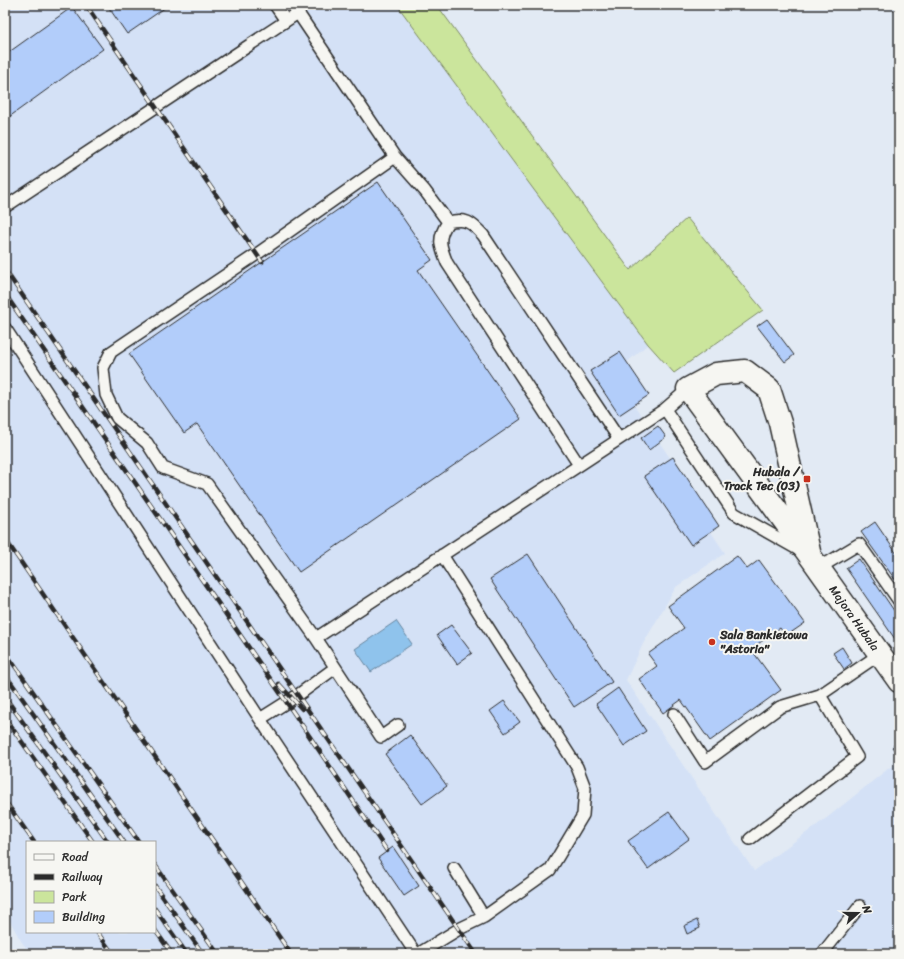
<svg xmlns="http://www.w3.org/2000/svg" width="904" height="959" font-family="Sriracha,sans-serif">
<style>
.built{fill:#d4e1f6;fill-rule:evenodd}
.green{fill:#cbe59c;stroke:#7b8864}
.water{fill:#8fc3ec;stroke:#67869f}
.building{fill:#b2cdfa;stroke:#2b2b2b}
.lines{fill:none;stroke-linecap:round;stroke-linejoin:round}
.lane-casing{stroke:#2b2b2b;stroke-width:14}
.street-casing{stroke:#2b2b2b;stroke-width:25}
.lane{stroke:#f6f6f2;stroke-width:11}
.street{stroke:#f6f6f2;stroke-width:22}
.rail-casing{stroke:#2b2b2b;stroke-width:4.5}
.rail{stroke:#f6f6f2;stroke-width:3;stroke-dasharray:9;stroke-linecap:butt}
.poi-dot{fill:#c8321e;stroke:#f6f6f2;stroke-width:1.5}
.labels{text-anchor:middle;dominant-baseline:central;stroke-width:4;stroke-linejoin:round;paint-order:stroke}
.poi-label{font-size:12px;font-weight:bold;fill:#2b2b2b;stroke:#f6f6f2;text-anchor:end}
.street-label{font-size:12px;fill:#2b2b2b;stroke:#f6f6f2}
</style>
<rect width="100%" height="100%" fill="#e2eaf4"/>
<filter id="ink" filterUnits="userSpaceOnUse"><feTurbulence type="fractalNoise" baseFrequency=".025" numOctaves="2"/><feDisplacementMap in="SourceGraphic" scale="8" xChannelSelector="R" yChannelSelector="G"/><feConvolveMatrix kernelMatrix="1 2 1 2 8 2 1 2 1" color-interpolation-filters="sRGB"/></filter>
<g filter="url(#ink)">
<path class="built" d="M5 5H397L648 344 627 362 649 395 634 405 670 458 673 457 719 526 711 532 725 553 676 587 643 644 626 680 754 871 828 817 899 760V954H31L21 941 5 912ZM27 842H155V932H27Z"/>
<path class="green" d="M397 5H437L630 270 687 218 763 310 674 373 648 344Z"/>
<path class="water" d="M396 621 412 644 371 672 355 649Z"/>
<path class="building" d="M107 5H169L127 34Z
M72 7 103 49 9 117 5 111V55Z
M378 182 432 260 418 270 521 419 299 572 197 424 184 433 129 354Z
M767 319 794 355 785 362 757 326Z
M620 352 649 395 619 415 590 371Z
M658 426 666 437 649 450 641 438Z
M673 457 719 526 691 545 644 476Z
M875 522 899 557V585L861 532Z
M528 554 612 682 574 707 490 579Z
M737 556 747 569 759 560 805 623 786 636 780 628 751 649 781 690 710 741 681 700 663 713 639 679 657 666 648 654 684 628 668 606Z
M859 559 899 618V637L895 639 846 568Z
M451 625 472 653 457 664 437 635Z
M842 647 852 663 844 669 833 653Z
M618 688 646 731 624 746 596 704Z
M504 701 520 722 505 733 490 711Z
M410 735 447 786 422 804 385 754Z
M899 741V756L892 747Z
M669 812 689 839 648 869 628 841Z
M393 847 419 886 404 896 378 858Z
M697 920 700 928 687 934 684 926Z"/>
<g class="lines">
<g class="lane-casing">
<path id="lane" d="M275 5 286 21
M5 207 298 13 395 157
M448 222 425 191 395 157 257 254 111 352 103 368 106 395 117 418 147 443 163 468 207 484 316 638 665 409
M5 328 260 719 298 695 335 668
M688 389 665 409 734 513 799 550
M579 465 447 263C440 246 437 238 448 222 466 218 471 222 483 235L619 439
M442 555 577 767 585 788 583 815 550 870 484 917 454 868
M819 568 859 544 899 601
M316 638 381 737 398 725
M674 714 705 762 780 707 820 695 880 654
M260 719 416 954
M750 839 857 757 820 695
M418 954 459 929 484 917
M822 954 860 906"/>
</g>
<g class="street-casing">
<g id="street">
<path id="s1" d="M810 556 780 423 769 389 745 371 716 374 688 389 810 556 899 681"/>
</g>
</g>
<use href="#lane" class="lane"/>
<use href="#street" class="street"/>
<g class="rail-casing">
<path id="rail" d="M86 5 262 262
M5 270 476 954
M5 294 287 703 387 851
M5 539 291 954
M5 652 139 842
M5 674 124 842
M279 684 302 709
M5 697 108 842
M5 718 93 842
M5 801 34 842
M155 865 218 954
M155 886 203 954
M155 909 187 954
M155 930 172 954
M97 932 113 954"/>
</g>
<use href="#rail" class="rail"/>
</g>
</g>
<g class="poi-dot">
<rect x="803" y="475" width="8" height="8" rx="2"/>
<circle cx="712" cy="642" r="4"/>
</g>
<g class="labels">
<g class="poi-label">
<text x="799" y="472">Hubala /<tspan x="799" dy="14">Track Tec (03)</tspan></text>
<text x="720" y="635" text-anchor="start">Sala Bankietowa<tspan x="720" dy="14">"Astoria"</tspan></text>
</g>
<g class="street-label">
<text stroke="none"><textPath href="#s1" startOffset="546">Majora Hubala</textPath></text>
</g>
</g>
<rect width="904" height="959" fill="none" stroke="#f6f6f2" stroke-width="20"/>
<rect x="10" y="10" width="884" height="939" fill="none" stroke="#2b2b2b" stroke-width="1.5" filter="url(#ink)"/>
<rect x="26" y="841" width="130" height="92" fill="#f6f6f2" stroke="#a5a5a2"/>
<rect x="34" y="854" width="20" height="6" fill="#f6f6f2" stroke="#a5a5a2"/>
<text x="62" y="861" font-size="12" fill="#2b2b2b">Road</text>
<rect x="34" y="874" width="20" height="6" fill="#2b2b2b" stroke="#a5a5a2"/>
<text x="62" y="881" font-size="12" fill="#2b2b2b">Railway</text>
<rect x="34" y="891" width="20" height="12" fill="#cbe59c" stroke="#a5a5a2"/>
<text x="62" y="901" font-size="12" fill="#2b2b2b">Park</text>
<rect x="34" y="911" width="20" height="12" fill="#b2cdfa" stroke="#a5a5a2"/>
<text x="62" y="921" font-size="12" fill="#2b2b2b">Building</text>
<g transform="translate(858 913) rotate(69)" stroke="#f6f6f2" stroke-width="3" paint-order="stroke">
<path d="M0-3L7 15L0 10L-7 15Z" fill="#2b2b2b"/>
<text y="-6" font-size="11" font-weight="bold" text-anchor="middle" fill="#2b2b2b">N</text>
</g>
</svg>
